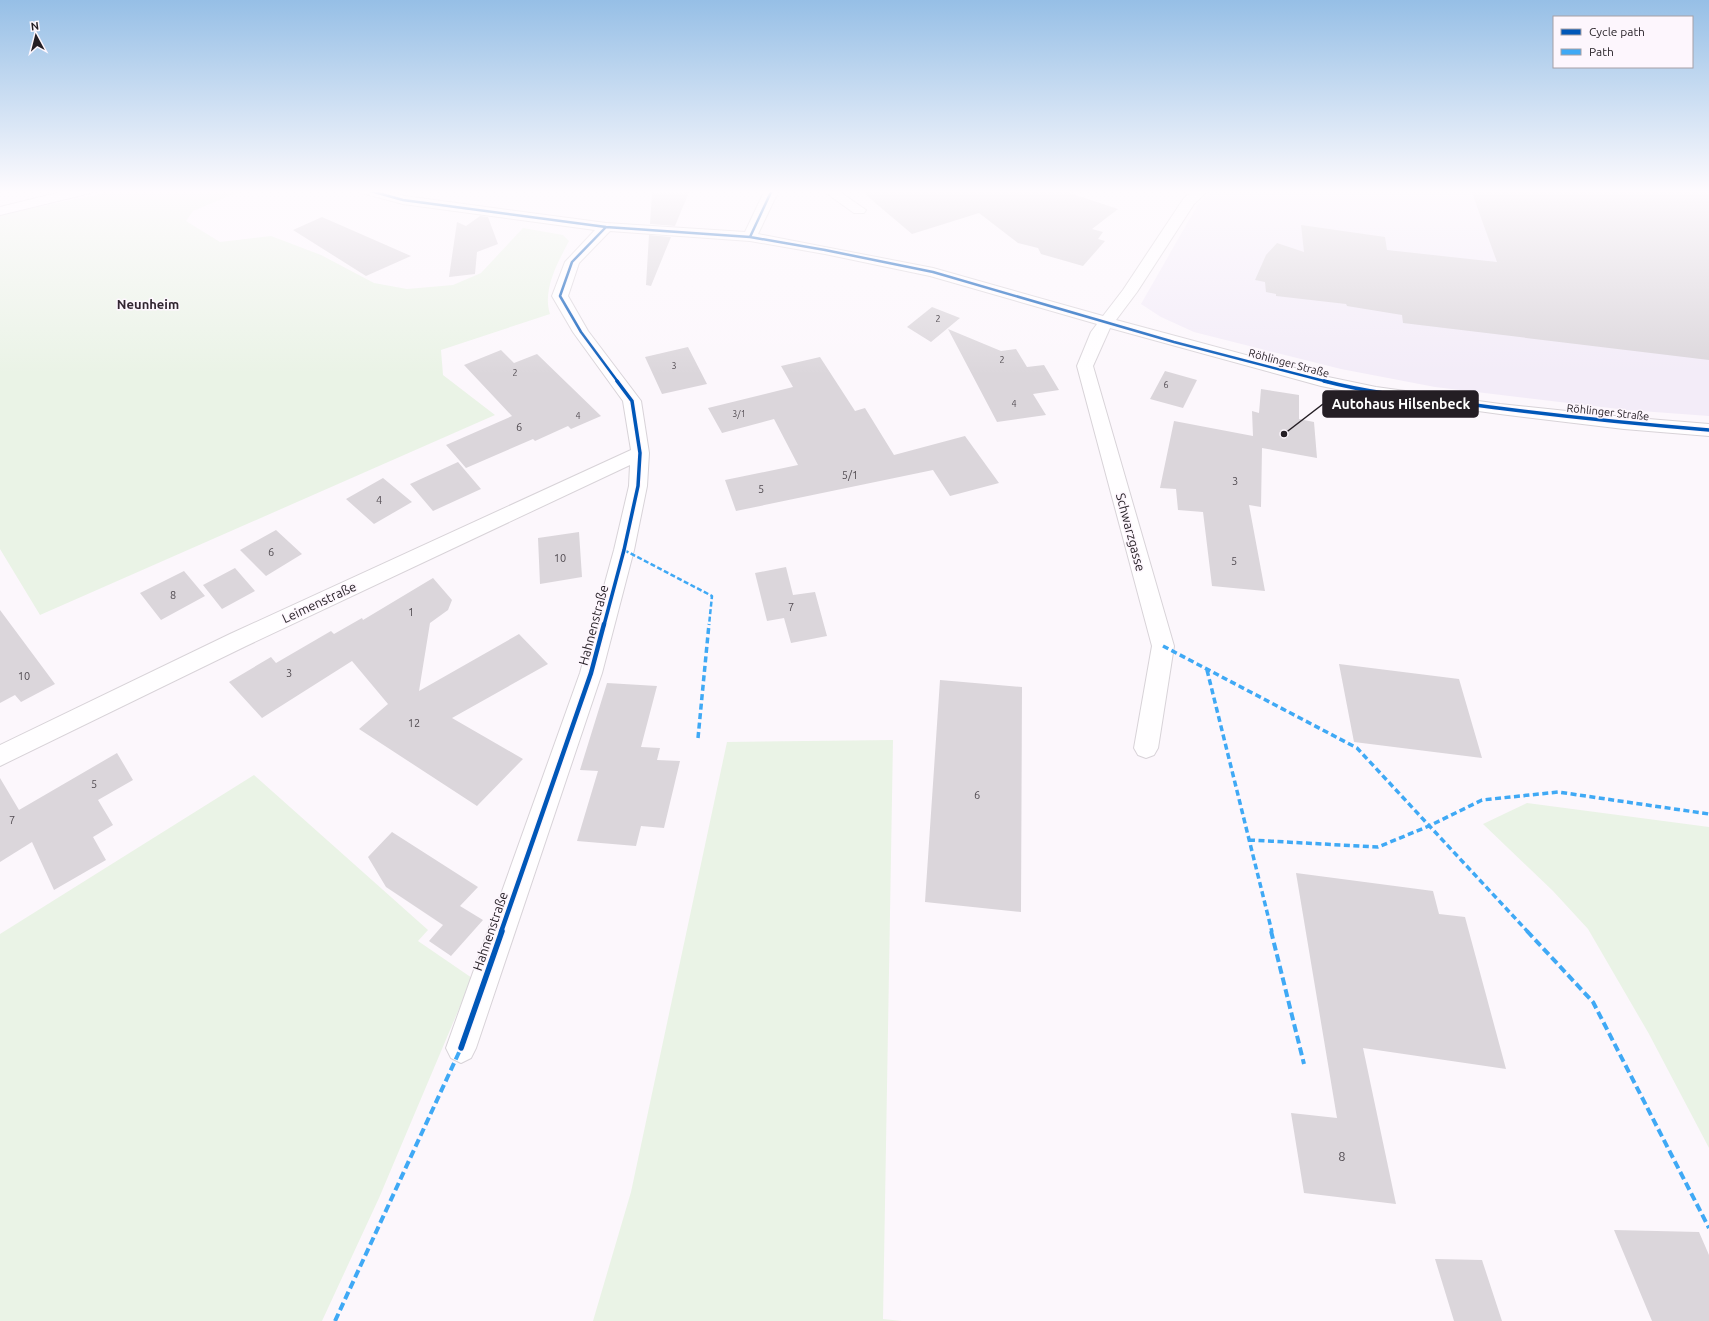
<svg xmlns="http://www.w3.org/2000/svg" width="1709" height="1321" font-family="Ubuntu,sans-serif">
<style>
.commercial{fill:#f3ecf8}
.green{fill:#eaf3e6}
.building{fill:#dbd6db}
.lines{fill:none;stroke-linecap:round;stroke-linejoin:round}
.minor-casing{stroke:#d8d3d8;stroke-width:2}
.minor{fill:#fffeff;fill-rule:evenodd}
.quiet-far2{stroke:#3fa9f5;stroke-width:2.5;stroke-dasharray:5 2.5;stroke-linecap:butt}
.quiet-far1{stroke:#3fa9f5;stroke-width:3.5;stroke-dasharray:6 3.5;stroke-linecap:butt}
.quiet{stroke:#3fa9f5;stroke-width:4;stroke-dasharray:8 4;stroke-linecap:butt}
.cycleway-far3-casing{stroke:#fdf6fd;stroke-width:4}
.cycleway-far2-casing{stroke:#fdf6fd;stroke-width:5.5}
.cycleway-far1-casing{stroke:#fdf6fd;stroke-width:7}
.cycleway-casing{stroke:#fdf6fd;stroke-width:8}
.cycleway-far3{stroke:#0057b8;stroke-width:2.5}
.cycleway-far2{stroke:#0057b8;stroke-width:3.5}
.cycleway-far1{stroke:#0057b8;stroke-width:4.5}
.cycleway{stroke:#0057b8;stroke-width:5.5}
.labels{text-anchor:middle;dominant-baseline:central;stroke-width:3;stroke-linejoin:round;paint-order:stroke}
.far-number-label{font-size:9px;fill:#524c52}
.far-street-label{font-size:11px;fill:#241e24;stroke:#fdf6fd}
.number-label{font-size:11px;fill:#524c52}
.far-quarter-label{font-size:13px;font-weight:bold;fill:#322531;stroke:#fdf6fd}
.street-label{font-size:13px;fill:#241e24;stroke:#fdf6fd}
.near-number-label{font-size:13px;fill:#524c52}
.leader{fill:none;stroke:#241e24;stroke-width:1.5}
.callout-dot{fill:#241e24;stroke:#fdf6fd;stroke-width:1.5}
.callout{fill:#241e24;stroke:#241e24;stroke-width:1.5}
.callout-label{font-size:14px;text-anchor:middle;font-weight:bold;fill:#fff}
</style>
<rect width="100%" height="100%" fill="#fcf7fc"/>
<path class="commercial" d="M1213 190H1709V416L1627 410 1435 387 1341 369 1194 332 1161 317 1141 304 1197 206Z"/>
<path class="green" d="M119 190H243L193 211 186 221 220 242 271 236 321 255 374 283 407 289 453 285 481 273 523 228 563 235 569 241C558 262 542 290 550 314L441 350 443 375 495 415 40 615 0 549V215Z
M893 740 883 1319 902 1321H593L631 1192 727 742Z
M254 775 428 930 418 941 472 978 379 1198 322 1321H0V934Z
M1527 803 1709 827V1148L1649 1034 1588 929 1553 891 1483 824Z"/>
<path class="building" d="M860 190H1061L1118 209 1092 229 1103 232 1098 239 1105 241 1083 266 1041 254 1038 248 1018 243 979 213 912 234Z
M1471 190H1709V360L1403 323 1402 315 1347 306 1346 304 1276 296V294L1266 292 1265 282 1255 280 1266 255 1277 243 1304 252 1301 225 1385 237 1387 250 1497 262Z
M689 192 675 226 650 224 652 193Z
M480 216 488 217 498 244 477 252 475 274 449 277 457 222 466 226Z
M322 217 411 256 366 276 293 230Z
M649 235 671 237 651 286 646 285Z
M932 307 960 318 931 342 907 327Z
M948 329 1001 351 1016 349 1027 367 1044 365 1059 390 1033 394 1046 415 997 422Z
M688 347 707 384 662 394 645 357Z
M501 350 514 363 537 354 601 416 571 429 568 426 535 441 533 439 466 468 446 445 512 416 464 365Z
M820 357 855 411 865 408 894 455 965 436 999 483 950 496 933 470 736 511 725 480 798 465 774 419 722 433 708 408 793 387 781 366Z
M1165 371 1197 380 1183 408 1150 399Z
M1261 389 1299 395V419L1314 422 1317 458 1262 448 1261 507 1249 505 1265 591 1212 586 1203 512 1178 510 1176 489 1160 488 1174 421 1253 436 1252 411 1259 413Z
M458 462 481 489 433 511 410 484Z
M383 478 412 502 374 524 346 499Z
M276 530 302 554 266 576 240 550Z
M579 532 582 577 540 584 538 538Z
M786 567 793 595 815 592 827 636 791 643 784 618 767 621 755 573Z
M235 568 255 591 222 609 203 585Z
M184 571 205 596 161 620 140 593Z
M433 578 452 600 448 610 430 623 419 691 519 634 548 664 452 718 523 759 477 806 359 729 388 704 352 661 262 718 229 682 271 657 276 663 331 631 334 634 362 618 363 620Z
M0 610 55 684 21 702 15 695 0 703Z
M1339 664 1459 679 1482 758 1354 742Z
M940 680 1022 687 1021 912 925 902Z
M607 683 657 686 641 747 660 748 657 760 680 761 664 828 641 826 636 846 577 841 598 771 580 770Z
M117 753 133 780 98 800 113 825 93 837 106 860 54 890 32 842 0 862V778L19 810Z
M392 832 478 887 460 906 483 920 451 956 429 941 443 925 386 887 368 857Z
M1296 873 1433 891 1439 914 1465 917 1506 1069 1363 1048 1396 1204 1304 1193 1291 1113 1337 1118Z
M1614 1230 1699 1232 1709 1255V1321H1652Z
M1435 1259 1482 1260 1502 1321H1454Z"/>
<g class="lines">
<g class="minor-casing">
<path id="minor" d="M69 190H92L91 193 0 215V207Z
M361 190H383L404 196 606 223 745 232 765 190H779L758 234 933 268 1103 316 1123 290 1184 198 1194 190H1209L1194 204 1137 292 1116 320 1328 377 1376 387 1500 404 1624 417 1709 424V436L1624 429 1500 414 1376 397 1321 386 1110 328 1093 366 1174 646 1158 748 1154 755 1146 758 1138 755 1134 748 1152 646 1077 366 1091 332 1097 324 930 276 825 254 750 241 610 231 579 263 568 296 588 331 641 401 649 453 647 486 634 550 602 673 476 1048 471 1058 461 1063 451 1058 446 1048 580 673 614 550 629 486 630 465 246 646 0 766V745L230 634 631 450 623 401 573 332 552 296 565 262 595 230 403 204 362 193Z
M822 190H837L866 210 864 213H854Z"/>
</g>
<use href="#minor" class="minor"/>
<path class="quiet-far2" d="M624 550 712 596 709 625"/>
<path class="quiet-far1" d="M1163 646 1357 748 1528 932
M1207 670 1272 932
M698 738 709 624
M1249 840 1378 847 1429 826 1482 800 1558 792 1709 814"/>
<path class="quiet" d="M1271 931 1304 1064
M1527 931 1593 1002 1709 1228
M335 1321 461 1048"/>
<g class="cycleway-far3-casing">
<path id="cycleway-far3" d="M367 190 403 200 606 227 750 237 825 250 933 272 1174 342 1328 382
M606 227 572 262 560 296 581 332 618 382
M750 237 772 190"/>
</g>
<g class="cycleway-far2-casing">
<path id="cycleway-far2" d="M1324 381C1366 392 1410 397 1453 402 1538 414 1623 423 1709 430
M604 625 624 550 638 486 640 453 632 401 617 381"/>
</g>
<g class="cycleway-far1-casing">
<path id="cycleway-far1" d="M501 932 591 673 604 624"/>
</g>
<g class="cycleway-casing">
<path id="cycleway" d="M461 1048 502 931"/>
</g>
<use href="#cycleway-far3" class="cycleway-far3"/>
<use href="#cycleway-far2" class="cycleway-far2"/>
<use href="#cycleway-far1" class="cycleway-far1"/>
<use href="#cycleway" class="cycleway"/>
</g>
<linearGradient id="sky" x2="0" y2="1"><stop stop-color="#96bfe6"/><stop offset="0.51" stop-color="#fefbfe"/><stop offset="1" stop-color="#fefbfe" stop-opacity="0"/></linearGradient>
<rect width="1709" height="375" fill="url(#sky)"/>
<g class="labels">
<g class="far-number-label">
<text x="938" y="319">2</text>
<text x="1002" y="360">2</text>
<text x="674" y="366">3</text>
<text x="515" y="373">2</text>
<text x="1166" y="385">6</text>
<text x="1014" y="404">4</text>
<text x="739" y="414">3/1</text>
<text x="578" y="416">4</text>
</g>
<g class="far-street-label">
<text transform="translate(1289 363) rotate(15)">Röhlinger Straße</text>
<text transform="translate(1608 412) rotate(6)">Röhlinger Straße</text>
</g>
<g class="number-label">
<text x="519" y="427">6</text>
<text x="850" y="475">5/1</text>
<text x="1235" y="481">3</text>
<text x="761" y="489">5</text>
<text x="379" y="500">4</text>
<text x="271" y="552">6</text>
<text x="560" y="558">10</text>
<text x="1234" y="561">5</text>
<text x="173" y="595">8</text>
<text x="791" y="607">7</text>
<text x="411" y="612">1</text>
<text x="289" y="673">3</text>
<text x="24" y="676">10</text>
<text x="414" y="723">12</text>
<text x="94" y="784">5</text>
<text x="977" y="795">6</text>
<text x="12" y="820">7</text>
</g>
<g class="far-quarter-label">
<text x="148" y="304">Neunheim</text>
</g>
<g class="street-label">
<text transform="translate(1131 532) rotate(75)">Schwarzgasse</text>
<text transform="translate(319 602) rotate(-25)">Leimenstraße</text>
<text transform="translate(593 625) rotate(-75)">Hahnenstraße</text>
<text transform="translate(490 931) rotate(-71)">Hahnenstraße</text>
</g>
<g class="near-number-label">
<text x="1342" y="1156">8</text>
</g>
</g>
<path class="leader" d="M1284 434L1323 404"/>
<circle class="callout-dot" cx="1284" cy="434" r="4"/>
<rect class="callout" x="1323" y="391" width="155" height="26" rx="4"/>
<g class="callout-label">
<text x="1401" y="409">Autohaus Hilsenbeck</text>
</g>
<rect x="1553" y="16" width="140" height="52" fill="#fdf6fd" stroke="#a6a0a6"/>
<rect x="1561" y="29" width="20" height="6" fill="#0057b8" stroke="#a6a0a6"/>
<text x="1589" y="36" font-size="12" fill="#241e24">Cycle path</text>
<rect x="1561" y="49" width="20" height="6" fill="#3fa9f5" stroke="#a6a0a6"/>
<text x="1589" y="56" font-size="12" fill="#241e24">Path</text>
<g transform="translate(36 36) rotate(353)" stroke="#fdf6fd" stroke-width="3" paint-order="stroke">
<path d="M0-3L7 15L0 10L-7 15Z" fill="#241e24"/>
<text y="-6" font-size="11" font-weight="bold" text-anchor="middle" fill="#241e24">N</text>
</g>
</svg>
